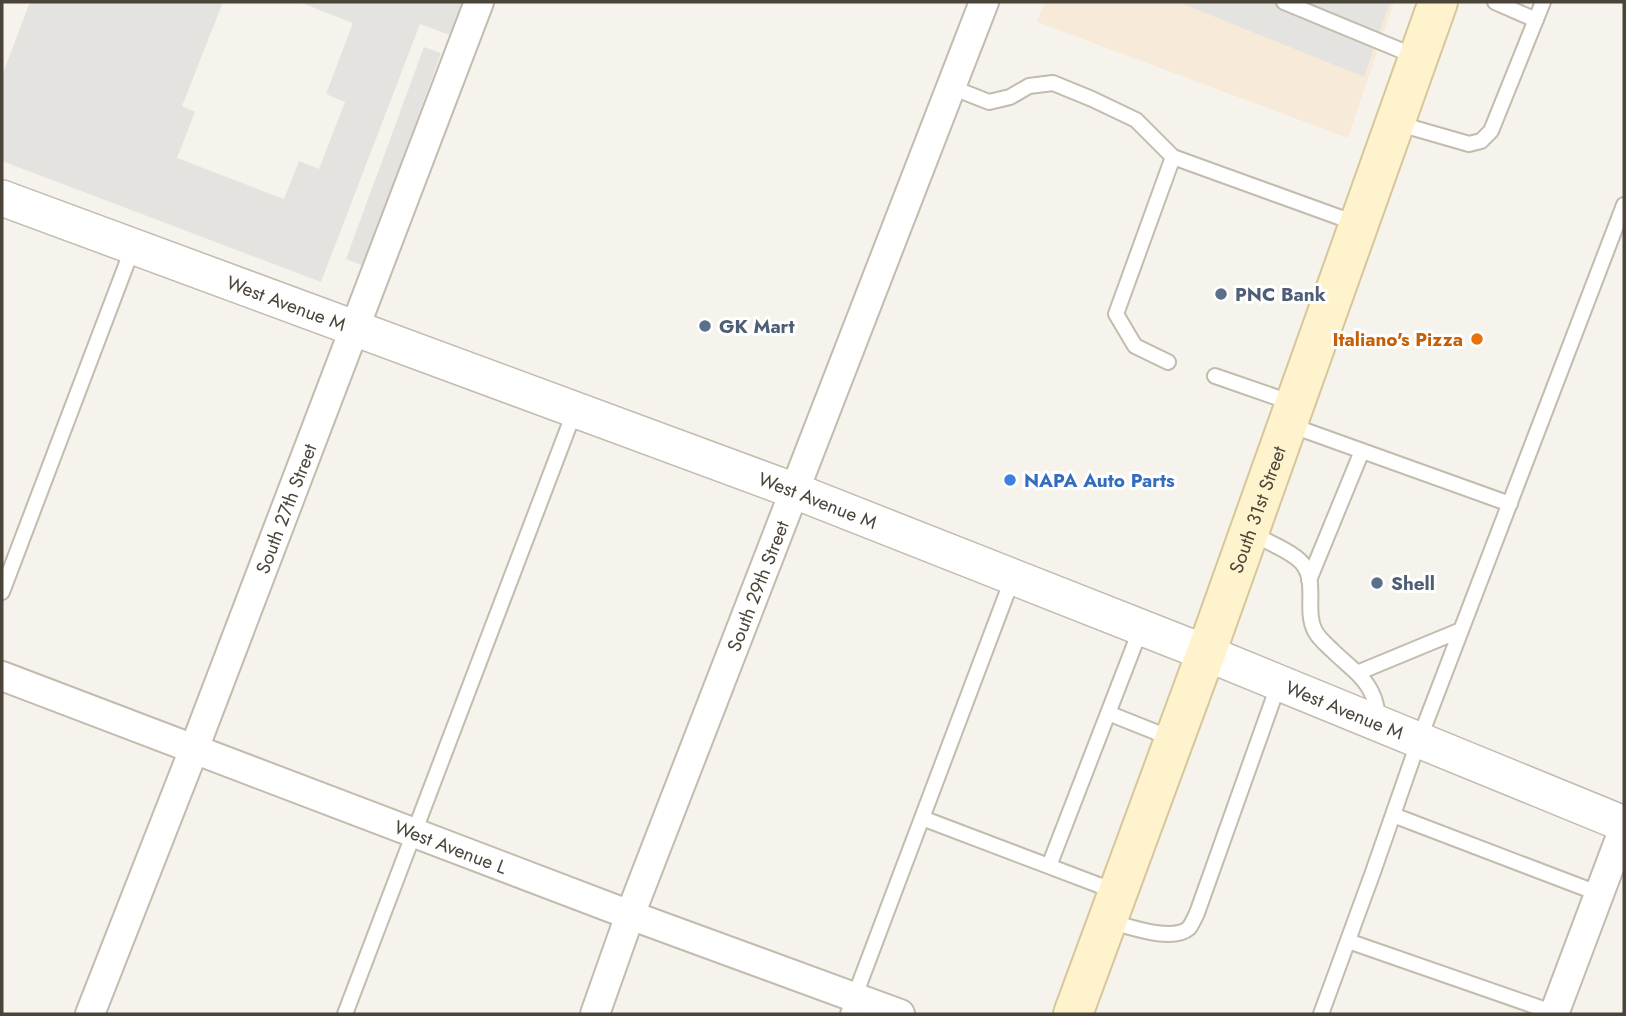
<svg xmlns="http://www.w3.org/2000/svg" width="1626" height="1016" font-family="Jost,sans-serif">
<style>
.commercial{fill:#f7ead8}
.parking{fill:#e5e3e0}
.lines{fill:none;stroke-linecap:round;stroke-linejoin:round}
.service-casing{stroke:#c2bbae;stroke-width:18}
.minor-casing{stroke:#c2bbae;stroke-width:32}
.tertiary-casing{stroke:#c2bbae;stroke-width:38}
.secondary-casing{stroke:#d6c79b;stroke-width:42}
.service{stroke:#fff;stroke-width:14}
.minor{stroke:#fff;stroke-width:28}
.tertiary{stroke:#fff;stroke-width:35}
.secondary{stroke:#fff3cd;stroke-width:38}
.service-dot{fill:#5c6f8a;stroke:#fff;stroke-width:2.5}
.food-dot{fill:#e8710a;stroke:#fff;stroke-width:2.5}
.shop-dot{fill:#3f7fe0;stroke:#fff;stroke-width:2.5}
.labels{text-anchor:middle;dominant-baseline:central;stroke-width:6;stroke-linejoin:round;paint-order:stroke}
.service-label{font-size:19px;font-weight:bold;fill:#4e5e75;stroke:#fff;text-anchor:start}
.street-label{font-size:19px;fill:#4b4439;stroke:#fff}
.food-label{font-size:19px;font-weight:bold;fill:#c56008;stroke:#fff;text-anchor:end}
.shop-label{font-size:19px;font-weight:bold;fill:#366cbe;stroke:#fff;text-anchor:start}
</style>
<rect width="100%" height="100%" fill="#f6f3ec"/>
<path class="commercial" d="M1045 2H1394L1348 138 1037 22Z"/>
<path class="parking" d="M30 2H223L182 106 195 112 177 158 284 199 299 161 319 169 345 102 326 94 353 23 299 2H463L450 35 420 24 321 282 2 161V76Z
M1178 2H1390L1364 77Z
M424 47 441 53 364 266 346 259Z"/>
<g class="lines">
<g class="service-casing">
<path id="service" d="M1284 2 1417 57
M1495 2 1536 20
M951 87 989 102 1010 97 1029 86 1053 83 1092 99 1136 120 1173 157
M1396 123 1469 144 1481 141 1491 131 1543 2
M1168 362 1135 346 1116 314 1173 157 1358 224
M1215 376 1293 403
M1290 425 1510 504
M1250 533C1264 540 1293 552 1302 563 1318 581 1304 611 1315 631 1319 639 1327 645 1333 651 1347 665 1366 677 1373 696 1377 704 1377 713 1379 722
M1309 580 1362 451
M2 592 133 247
M1357 673 1461 630
M1108 713 1173 739
M1393 815 1600 894
M922 818 1117 892
M1049 866 1141 628
M1108 921C1128 926 1172 943 1189 928 1192 924 1195 917 1197 913L1279 683
M1348 941 1555 1013
M345 1014 575 410
M848 1014 1013 577
M1321 1014 1373 872 1419 740 1624 205"/>
</g>
<g class="minor-casing">
<g id="minor">
<path id="s1" d="M2 676 630 915 900 1014"/>
<path id="s2" d="M90 1014 194 749 479 2"/>
<path id="s3" d="M595 1014 630 915 984 2"/>
<path d="M1554 1014 1624 828"/>
</g>
</g>
<g class="tertiary-casing">
<g id="tertiary">
<path id="s4" d="M2 198 795 491 1206 653 1624 824"/>
</g>
</g>
<g class="secondary-casing">
<g id="secondary">
<path id="s5" d="M1073 1014 1206 653 1438 2"/>
</g>
</g>
<use href="#service" class="service"/>
<use href="#minor" class="minor"/>
<use href="#tertiary" class="tertiary"/>
<use href="#secondary" class="secondary"/>
</g>
<g class="service-dot">
<circle cx="1221" cy="294" r="7"/>
<circle cx="705" cy="326" r="7"/>
<circle cx="1377" cy="583" r="7"/>
</g>
<circle class="food-dot" cx="1477" cy="339" r="7"/>
<circle class="shop-dot" cx="1010" cy="480" r="7"/>
<g class="labels">
<g class="service-label">
<text x="1235" y="294">PNC Bank</text>
<text x="719" y="326">GK Mart</text>
<text x="1391" y="583">Shell</text>
</g>
<g class="street-label">
<text stroke="none"><textPath href="#s4" startOffset="303">West Avenue M</textPath></text>
<text stroke="none"><textPath href="#s4" startOffset="870">West Avenue M</textPath></text>
<text stroke="none"><textPath href="#s2" startOffset="542">South 27th Street</textPath></text>
<text stroke="none"><textPath href="#s5" startOffset="537">South 31st Street</textPath></text>
<text stroke="none"><textPath href="#s3" startOffset="458">South 29th Street</textPath></text>
<text stroke="none"><textPath href="#s4" startOffset="1437">West Avenue M</textPath></text>
<text stroke="none"><textPath href="#s1" startOffset="480">West Avenue L</textPath></text>
</g>
<g class="food-label">
<text x="1463" y="339">Italiano's Pizza</text>
</g>
<g class="shop-label">
<text x="1024" y="480">NAPA Auto Parts</text>
</g>
</g>
<rect width="1626" height="1016" fill="none" stroke="#4b4439" stroke-width="7"/>
</svg>
